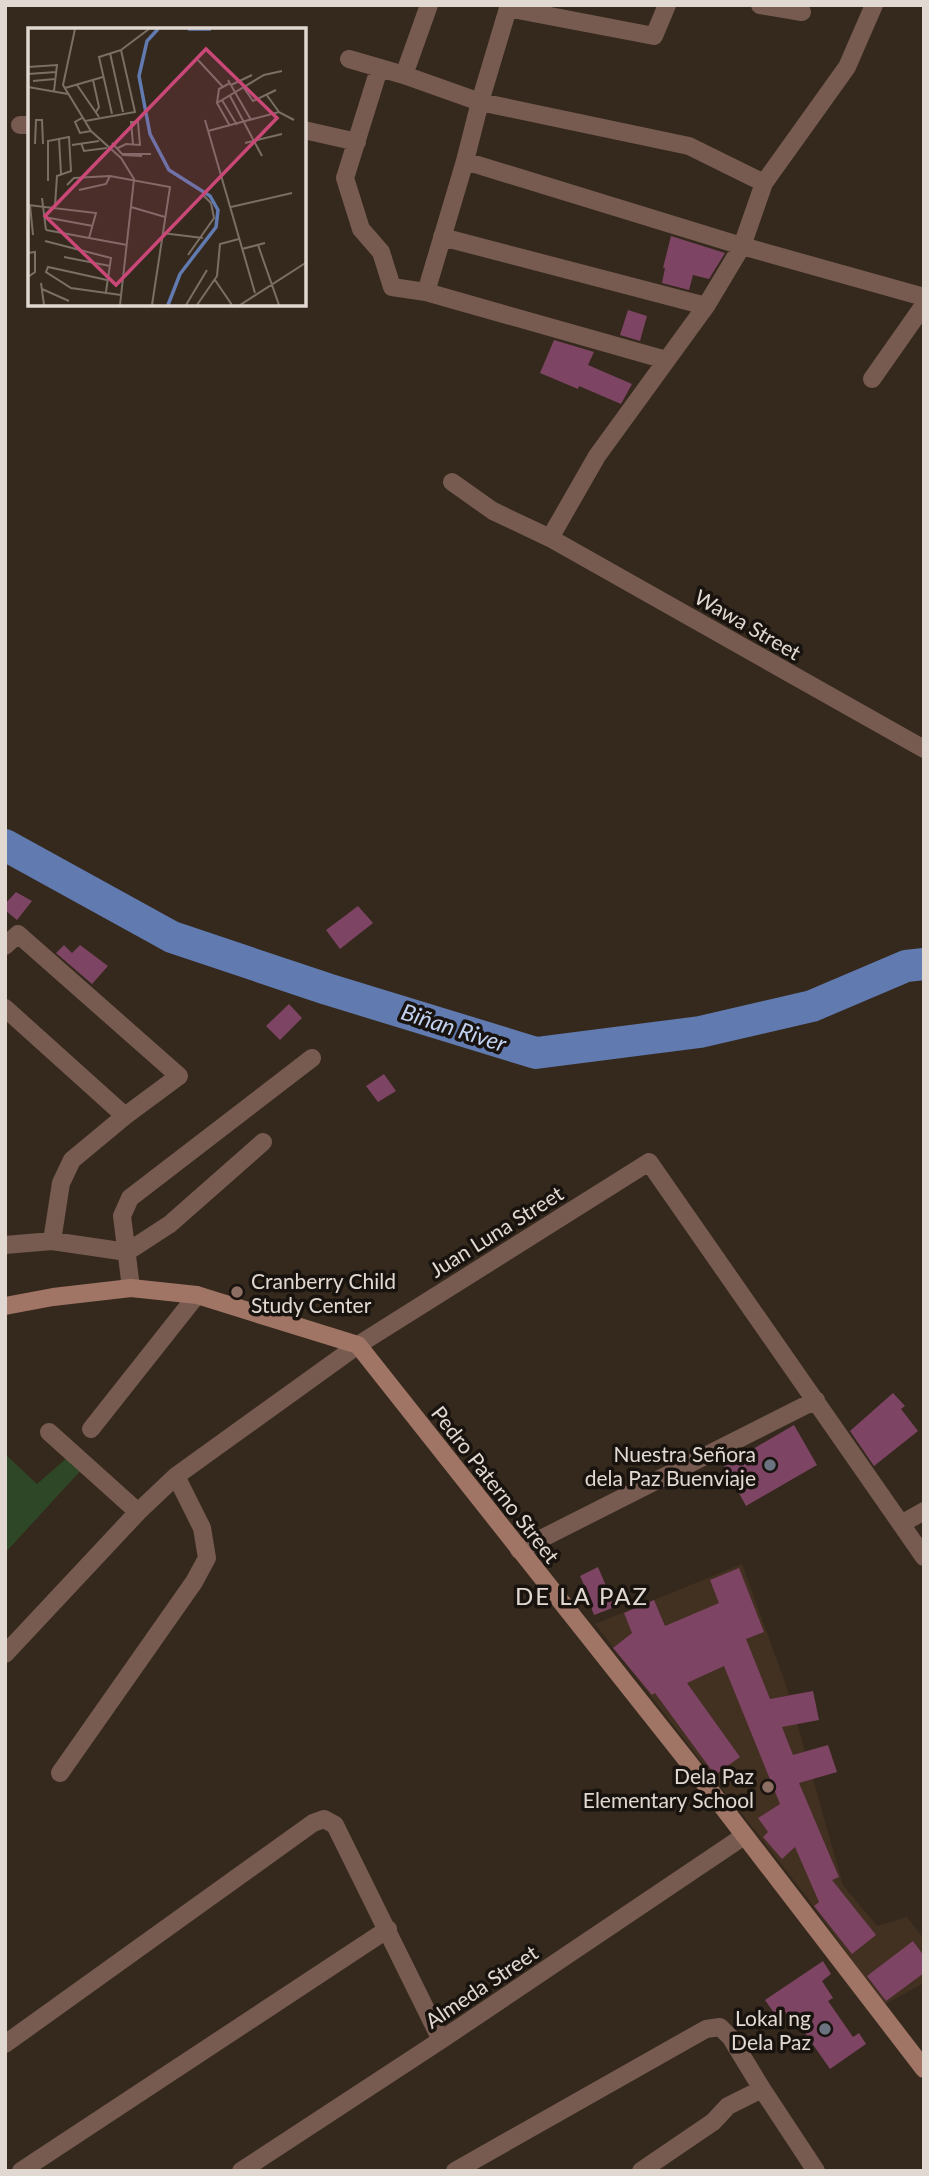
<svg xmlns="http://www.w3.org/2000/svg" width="929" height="2176" font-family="Lato,sans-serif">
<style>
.built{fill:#423021}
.green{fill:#2e4726}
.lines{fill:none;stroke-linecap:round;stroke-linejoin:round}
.river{stroke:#617ab0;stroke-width:32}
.building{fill:#7d4463}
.street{stroke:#775b51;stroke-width:18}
.secondary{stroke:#a07565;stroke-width:18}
.education-dot{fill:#8d6e63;stroke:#18130e;stroke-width:2.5}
.worship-dot{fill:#6b7280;stroke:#18130e;stroke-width:2.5}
.labels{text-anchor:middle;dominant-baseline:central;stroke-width:7;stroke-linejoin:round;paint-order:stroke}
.street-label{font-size:21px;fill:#e1d8d1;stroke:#18130e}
.poi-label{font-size:21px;fill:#e1d8d1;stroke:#18130e;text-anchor:end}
.water-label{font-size:23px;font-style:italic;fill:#c2d1f1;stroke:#18130e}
.quarter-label{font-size:24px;letter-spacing:2px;fill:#e1d8d1;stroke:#18130e}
.inset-river{fill:none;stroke:#617ab0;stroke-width:3.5}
.inset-road{fill:none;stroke:#7a6f65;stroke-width:2}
.view{fill:#ca4878;fill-opacity:0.15;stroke:#ca4878;stroke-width:3.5}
.inset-edge{fill:none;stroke:#e1d8d1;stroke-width:3.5}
</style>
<rect width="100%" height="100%" fill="#35291d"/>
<path class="built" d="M742 1564 787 1688 843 1885 877 1926 907 1917 924 1939V1983L884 2005 809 1900 595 1624Z"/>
<path class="green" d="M5 1454 37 1484 69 1456 83 1468 5 1553Z"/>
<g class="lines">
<path class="river" d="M5 845 172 937 327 989 536 1053 700 1032 812 1006 906 966 924 964"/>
</g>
<path class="building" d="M671 236 725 253 709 279 693 275 689 290 662 283 665 268H663Z
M628 310 647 316 640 341 620 335Z
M554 340 594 352 588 365 632 384 621 404 579 386 578 389 540 373Z
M16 892 32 901 17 920 5 910V904Z
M358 906 373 923 340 949 326 930Z
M64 945 72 953 80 945 108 966 92 984 56 953Z
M289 1004 302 1018 280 1040 266 1026Z
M384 1074 396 1091 378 1102 366 1086Z
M893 1393 905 1406 901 1409 918 1431 874 1466 850 1431Z
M794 1425 817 1465 746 1506 724 1466Z
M598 1567 615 1607 594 1615 587 1596H589L580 1576Z
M739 1568 764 1632 746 1639 770 1699 813 1691 819 1720 782 1727 793 1755 828 1745 837 1772 799 1783 839 1877 832 1880 876 1935 852 1954 814 1906 819 1902 795 1847 782 1859 763 1837 768 1832 758 1818 780 1804 724 1666 687 1683 740 1757 715 1775 655 1693 652 1695 613 1648 632 1633 624 1613 654 1600 665 1626 719 1603 710 1580Z
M913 1941 924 1956V1973L886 2001 867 1976Z
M823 1961 831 1974 822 1981 833 1998 828 2001 853 2037 859 2033 866 2044 830 2069 798 2023 795 2026 782 2007 774 2013 765 2000Z"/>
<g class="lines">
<path class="street" d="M509 5 480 102 465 161 426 292 666 360
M760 5 802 12
M508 8 654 36 667 5
M349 59 404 75 480 102 689 146 764 183
M379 69 345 178 361 229 381 252 392 287 426 292
M404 75 429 5
M20 125H30
M304 130 357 142
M465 161 742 246 924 297
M442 237 706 306
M872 379 924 305
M452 482 493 511 550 538 924 749
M550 538 597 456 706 306 742 246 764 183 847 67 874 5
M5 946 18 934 179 1076 125 1116 72 1160 61 1183 52 1241
M5 1008 125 1116
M5 1245 52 1241 127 1252 170 1224 263 1142
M131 1288 122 1216 130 1198 312 1058
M91 1429 197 1295
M49 1432 138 1512
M901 1524 924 1511
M519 1550 816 1400
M5 1654 138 1512 176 1476 358 1345 649 1162 924 1557
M60 1773 194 1582 207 1558 202 1528 176 1476
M5 2044 313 1823 324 1819 335 1825 441 2040
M21 2171 388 1929
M241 2171 441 2040 744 1836
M455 2171 706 2029 720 2027 731 2038 762 2089 816 2171
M641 2171 713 2122 728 2106 762 2089"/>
<path class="secondary" d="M5 1306 53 1297 131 1288 197 1295 358 1345 689 1763 924 2069"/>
</g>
<g class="education-dot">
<circle cx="237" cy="1292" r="7"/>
<circle cx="768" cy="1787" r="7"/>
</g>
<g class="worship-dot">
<circle cx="770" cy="1465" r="7"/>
<circle cx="825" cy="2029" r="7"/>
</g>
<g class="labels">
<g class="street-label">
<text transform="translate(748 624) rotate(30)">Wawa Street</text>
<text transform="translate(496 1231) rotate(-32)">Juan Luna Street</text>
<text transform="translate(496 1484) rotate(52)">Pedro Paterno Street</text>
<text transform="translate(481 1986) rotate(-34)">Almeda Street</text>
</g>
<g class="poi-label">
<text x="251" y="1280" text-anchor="start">Cranberry Child<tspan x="251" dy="24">Study Center</tspan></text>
<text x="756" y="1453">Nuestra Señora<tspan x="756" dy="24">dela Paz Buenviaje</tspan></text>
<text x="754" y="1775">Dela Paz<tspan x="754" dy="24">Elementary School</tspan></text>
<text x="811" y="2017">Lokal ng<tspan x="811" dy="24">Dela Paz</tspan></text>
</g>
<g class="water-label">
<text transform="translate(454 1027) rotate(18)">Biñan River</text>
</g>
<g class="quarter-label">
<text x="582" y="1595">DE LA PAZ</text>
</g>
</g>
<g transform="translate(28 28)">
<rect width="278" height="278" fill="#35291d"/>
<path class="inset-river" d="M130 1 119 13 111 48 122 106 141 142 182 168 190 182 188 199 152 246 140 277M160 1H183"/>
<path class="inset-road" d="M47 1 35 57 63 103 93 130 106 151 92 277M93 22 121 1M82 25 95 84M170 32 195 59M0 39 29 37 26 63M0 46 28 44M65 52 71 79 68 84M200 52 223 92M5 53 27 51M49 57 71 89M203 57 224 47M0 59 40 66M37 60 75 49M216 60 225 73 248 62M238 66 251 84M202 68 234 128M194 72 209 97M189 75 191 61 202 55M54 90 47 94 52 105 63 103M177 92 227 265M57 93 107 84 93 22 71 29 84 86M202 98 189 75 236 47 254 43M180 103 251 84 266 92M31 110 33 146M53 115 56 123 79 120M84 115 95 127 114 128M217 115 254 106M7 116 8 92H14L15 116M44 117 71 113M90 120 98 116 112 117 110 94H103L105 116M95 126H123M20 153V113L41 109 43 143 29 148 27 178M39 157 46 150 82 148 142 159 124 277M51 162 78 156 82 148M14 170 18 202M0 177 68 185 61 210M2 177 5 207M103 179 137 189M203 179 264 165M16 189 65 198M18 202 99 217M134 205 175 210M17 213 83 230 78 264M230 217 251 277M214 221 237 215M0 225 7 224V244L0 249M160 227 186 190 183 175 175 167M36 229 82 238M79 252 20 239 18 244 43 260 93 267M187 252 204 277M13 255 16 277M14 261 41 273M158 277 179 242M169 277 189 248 192 216 211 211M212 277 279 234"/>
<path class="view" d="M178 21 249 90 88 257 17 188Z"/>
<rect width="278" height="278" class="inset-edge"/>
</g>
<rect width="929" height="2176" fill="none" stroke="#e1d8d1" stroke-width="14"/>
</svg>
